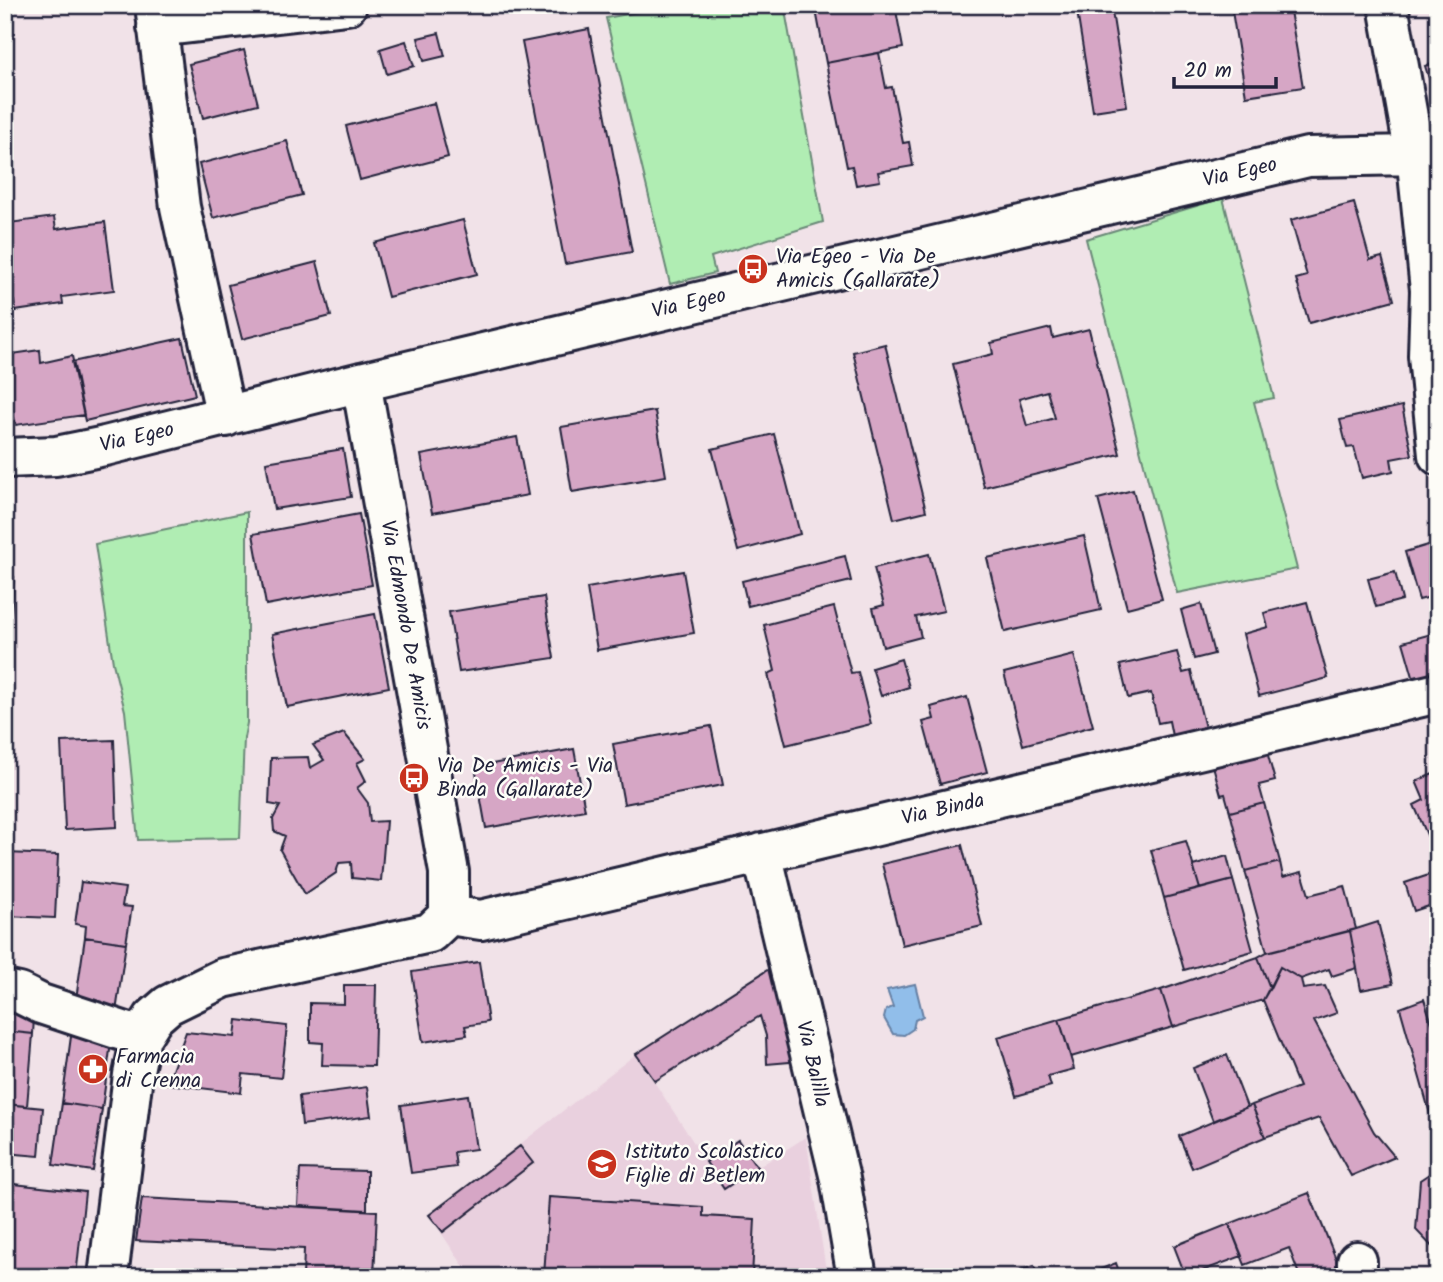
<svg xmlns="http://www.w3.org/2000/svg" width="1443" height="1282" font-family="Kalam,sans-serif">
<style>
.built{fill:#e9d0de}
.green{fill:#b0edb3;stroke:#698877;stroke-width:2}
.water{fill:#91beea;stroke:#6580a4;stroke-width:2}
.building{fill:#d6a6c5;stroke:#22223b;stroke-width:2;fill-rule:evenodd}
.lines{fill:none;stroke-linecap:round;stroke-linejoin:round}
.minor-casing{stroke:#22223b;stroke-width:44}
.minor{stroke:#fdfcf7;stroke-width:38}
.labels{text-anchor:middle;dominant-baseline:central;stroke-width:5;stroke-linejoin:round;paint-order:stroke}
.street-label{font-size:21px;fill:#22223b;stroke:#fdfcf7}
.poi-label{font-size:21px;fill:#22223b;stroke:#fdfcf7;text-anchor:start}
</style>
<rect width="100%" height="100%" fill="#f1e2e8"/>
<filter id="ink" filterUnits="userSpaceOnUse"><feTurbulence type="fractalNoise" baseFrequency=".0143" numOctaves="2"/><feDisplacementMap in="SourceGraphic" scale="14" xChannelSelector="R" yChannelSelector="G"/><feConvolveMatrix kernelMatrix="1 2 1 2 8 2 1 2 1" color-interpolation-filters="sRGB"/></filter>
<g filter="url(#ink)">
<path class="built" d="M636 1054 724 1189 806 1137 827 1277H471L429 1215Z"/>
<path class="green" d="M676 5H784L823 222 711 257 715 273 670 284 606 18Z
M1223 198 1274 398 1254 402 1297 569 1177 593 1086 239Z
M247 512V723L244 738 240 838 138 840 125 711 113 663 95 544Z"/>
<path class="water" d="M915 984 923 1016 915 1020 913 1029 904 1035 893 1034 884 1018 886 1010 893 1007 887 990Z"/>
<path class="building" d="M815 5H895L903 48 826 63Z
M1076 5H1111L1127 106 1093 111Z
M1231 5H1289L1303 87 1246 96Z
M589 29 632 252 565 264 522 42Z
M439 33 445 56 424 61 418 38Z
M406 41 414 66 387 74 380 49Z
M244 50 258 104 203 118 189 64Z
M879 53 886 88 892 87 903 143 909 142 913 166 878 172 880 181 856 185 852 166 847 167 826 63Z
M1438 62V103H1437L1425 66Z
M434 103 448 157 360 180 346 126Z
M287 141 302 195 213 218 199 164Z
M1354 203 1370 260 1382 257 1394 300 1309 323 1296 279 1307 276 1291 220Z
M54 217 56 229 105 222 114 290 62 297 63 304 15 311 14 301 5 302V231L10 230 9 223Z
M463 220 477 274 388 297 374 243Z
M317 262 331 316 242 339 228 285Z
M1051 328 1053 338 1089 329 1120 454 984 487 953 364 993 354 991 343ZM1047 391 1055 418 1027 426 1019 399Z
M182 338 195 395 85 421 72 362Z
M885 344 926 511 894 519 853 352Z
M40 350 41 363 72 356 84 415 16 425 13 413 5 414V355Z
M1402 406 1412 455 1391 459 1393 471 1362 478 1354 447 1347 448 1340 420Z
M655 411 666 476 572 492 561 427Z
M774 434 800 534 738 551 712 449Z
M517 437 528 495 432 513 421 455Z
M343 449 351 497 274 509 266 462Z
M1133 490 1162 599 1127 608 1098 499Z
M359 514 372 585 266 605 253 534Z
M1084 536 1101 610 1005 632 987 558Z
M1438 542V595L1419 600 1405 552Z
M929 554 944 611 916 617 921 637 883 647 873 608 884 605 874 568Z
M845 556 851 581 748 606 742 581Z
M683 571 694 633 597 650 587 588Z
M1395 572 1402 600 1376 607 1368 579Z
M5 576 14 577 10 626 5 625Z
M544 597 554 658 459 672 449 612Z
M1307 602 1328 678 1259 696 1243 634 1268 627 1264 613Z
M1201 604 1214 654 1194 659 1181 610Z
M834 607 851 673 858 672 871 724 786 745 768 674 775 671 764 625Z
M375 614 389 687 287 707 272 634Z
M1438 632V673L1414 680 1403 642Z
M1177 652 1183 673 1191 671 1205 728 1172 736 1169 721 1158 723 1151 693 1128 698 1120 665Z
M1074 655 1093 726 1023 745 1004 673Z
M901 659 909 687 881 696 872 668Z
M967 697 987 772 940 784 923 722 934 719 931 707Z
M711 726 723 785 624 804 613 744Z
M344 733 365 759 357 763 366 781 357 788 368 803 370 822 386 821 381 881 352 878 351 862 339 863 336 873 305 894 280 850 285 836 274 831 273 819 280 806 269 804 271 758 308 757 310 768 324 760 313 745Z
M114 740 117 827 65 830 61 742Z
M1266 748 1275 781 1259 785 1264 803 1230 812 1225 794 1221 795 1212 762Z
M574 749 585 810 486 828 475 767Z
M1438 772V860L1414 805 1424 800 1416 781Z
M1264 803 1280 862 1245 871 1230 812Z
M1186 841 1200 889 1164 898 1151 850Z
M962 845 982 926 902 945 882 864Z
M5 853 58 855 55 918 5 916Z
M1227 856 1233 880 1200 889 1193 866Z
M1280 862 1283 877 1302 872 1309 895 1345 886 1356 929 1267 952 1245 871Z
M1438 872V903L1414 911 1405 883Z
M1233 880 1253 951 1184 970 1164 898Z
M81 882 125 888 122 906 132 907 126 943 85 937 86 926 75 924Z
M1378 922 1393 984 1361 990 1350 931Z
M1350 931 1357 968 1332 976 1329 969 1301 979 1280 967 1270 988 1258 957 1267 952Z
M85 937 126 943 116 1012 75 1006Z
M1258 957 1270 988 1263 1000 1173 1027 1161 990Z
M479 962 488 1022 465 1026 467 1035 423 1042 412 972Z
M772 967 801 1061 767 1064 766 1036 760 1016 655 1081 636 1054Z
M1280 967 1301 979 1303 989 1325 986 1337 1013 1314 1021 1374 1132 1395 1157 1351 1176 1319 1118 1265 1137 1252 1105 1299 1087 1263 1000Z
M344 985H376L374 1066 322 1065 323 1043 310 1042V1003L344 1004Z
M1161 990 1173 1027 1071 1057 1059 1019Z
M1424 999 1438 1042V1142L1400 1008Z
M5 1007 34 1018 33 1034 5 1031Z
M1059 1019 1074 1069 1048 1076 1051 1086 1016 1096 998 1037Z
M237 1020 287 1026 281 1078 243 1074 241 1093 167 1084 186 1032 235 1037Z
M72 1029 112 1035 102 1109 62 1103Z
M5 1031 33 1034 27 1106 5 1104Z
M1227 1055 1247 1107 1213 1121 1193 1068Z
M367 1087 371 1116 302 1125 299 1096Z
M468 1095 476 1149 454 1152 456 1167 411 1173 401 1105Z
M62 1103 102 1109 93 1171 53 1165Z
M5 1104 43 1108 39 1156 5 1153Z
M1252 1105 1265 1137 1192 1168 1179 1136Z
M738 1140 757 1167 724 1189 706 1162Z
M520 1146 533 1163 443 1232 429 1215Z
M1438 1168V1253L1416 1230 1420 1180Z
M300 1169 367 1171V1210L298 1206Z
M5 1183 85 1192 76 1277H5Z
M1309 1193 1341 1271 1327 1277H1300L1289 1248 1245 1265 1229 1224Z
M549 1197 703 1207V1216L755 1219 752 1277H544Z
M142 1198 377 1211 374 1277H303L304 1249 136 1241Z
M1229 1224 1242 1256 1186 1277 1174 1246Z
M1116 1263 1121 1277H1081Z
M1034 1266 1038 1277H1000Z"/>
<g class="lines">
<g class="minor-casing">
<path id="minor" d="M155 5 180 207 226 417
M1388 5 1418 173 1430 290 1428 356 1438 455
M157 27 347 5
M5 458 56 456 105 446 361 382 1308 157 1415 155
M762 853 840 1179 857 1277
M449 915 481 920 1438 693
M5 990 19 993 41 1004 141 1037
M108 1277 133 1075 141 1037 153 1018 168 1005 223 978 430 933 449 915V872L361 382
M1357 1277V1261"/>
</g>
<use href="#minor" class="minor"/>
</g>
</g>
<defs>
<g id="bus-disc" transform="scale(1.575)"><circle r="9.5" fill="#c8321e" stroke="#fdfcf7"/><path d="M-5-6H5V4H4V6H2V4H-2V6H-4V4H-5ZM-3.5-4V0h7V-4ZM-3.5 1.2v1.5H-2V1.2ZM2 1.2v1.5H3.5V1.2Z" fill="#fff"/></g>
<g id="pharmacy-disc" transform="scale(1.575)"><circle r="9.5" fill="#c8321e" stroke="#fdfcf7"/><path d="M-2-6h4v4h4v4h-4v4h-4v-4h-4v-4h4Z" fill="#fff"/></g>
<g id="school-disc" transform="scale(1.575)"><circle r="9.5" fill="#c8321e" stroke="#fdfcf7"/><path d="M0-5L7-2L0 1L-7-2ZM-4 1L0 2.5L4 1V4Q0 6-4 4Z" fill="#fff"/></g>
</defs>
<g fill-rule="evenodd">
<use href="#bus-disc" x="753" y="269"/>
<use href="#bus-disc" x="414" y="778"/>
<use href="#pharmacy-disc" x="93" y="1069"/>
<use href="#school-disc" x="602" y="1164"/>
</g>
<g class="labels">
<g class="street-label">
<text transform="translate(1240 173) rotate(-13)">Via Egeo</text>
<text transform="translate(689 304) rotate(-13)">Via Egeo</text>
<text transform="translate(137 438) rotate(-13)">Via Egeo</text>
<text transform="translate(405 625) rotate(80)">Via Edmondo De Amicis</text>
<text transform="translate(943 810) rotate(-13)">Via Binda</text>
<text transform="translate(812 1064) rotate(77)">Via Balilla</text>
</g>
<g class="poi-label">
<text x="776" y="257">Via Egeo - Via De<tspan x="776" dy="24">Amicis (Gallarate)</tspan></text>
<text x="437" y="766">Via De Amicis - Via<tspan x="437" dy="24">Binda (Gallarate)</tspan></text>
<text x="116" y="1057">Farmacia<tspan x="116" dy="24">di Crenna</tspan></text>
<text x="625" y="1152">Istituto Scolastico<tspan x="625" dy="24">Figlie di Betlem</tspan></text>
</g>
</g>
<rect width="1443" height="1282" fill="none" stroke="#fdfcf7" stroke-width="28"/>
<rect x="14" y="14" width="1415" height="1254" fill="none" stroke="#22223b" stroke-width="2.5" filter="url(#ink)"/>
<path d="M1174 77v10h102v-10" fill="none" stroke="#22223b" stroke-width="3.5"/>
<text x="1184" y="77" font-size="21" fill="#22223b" stroke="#fdfcf7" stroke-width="5" paint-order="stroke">20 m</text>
</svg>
